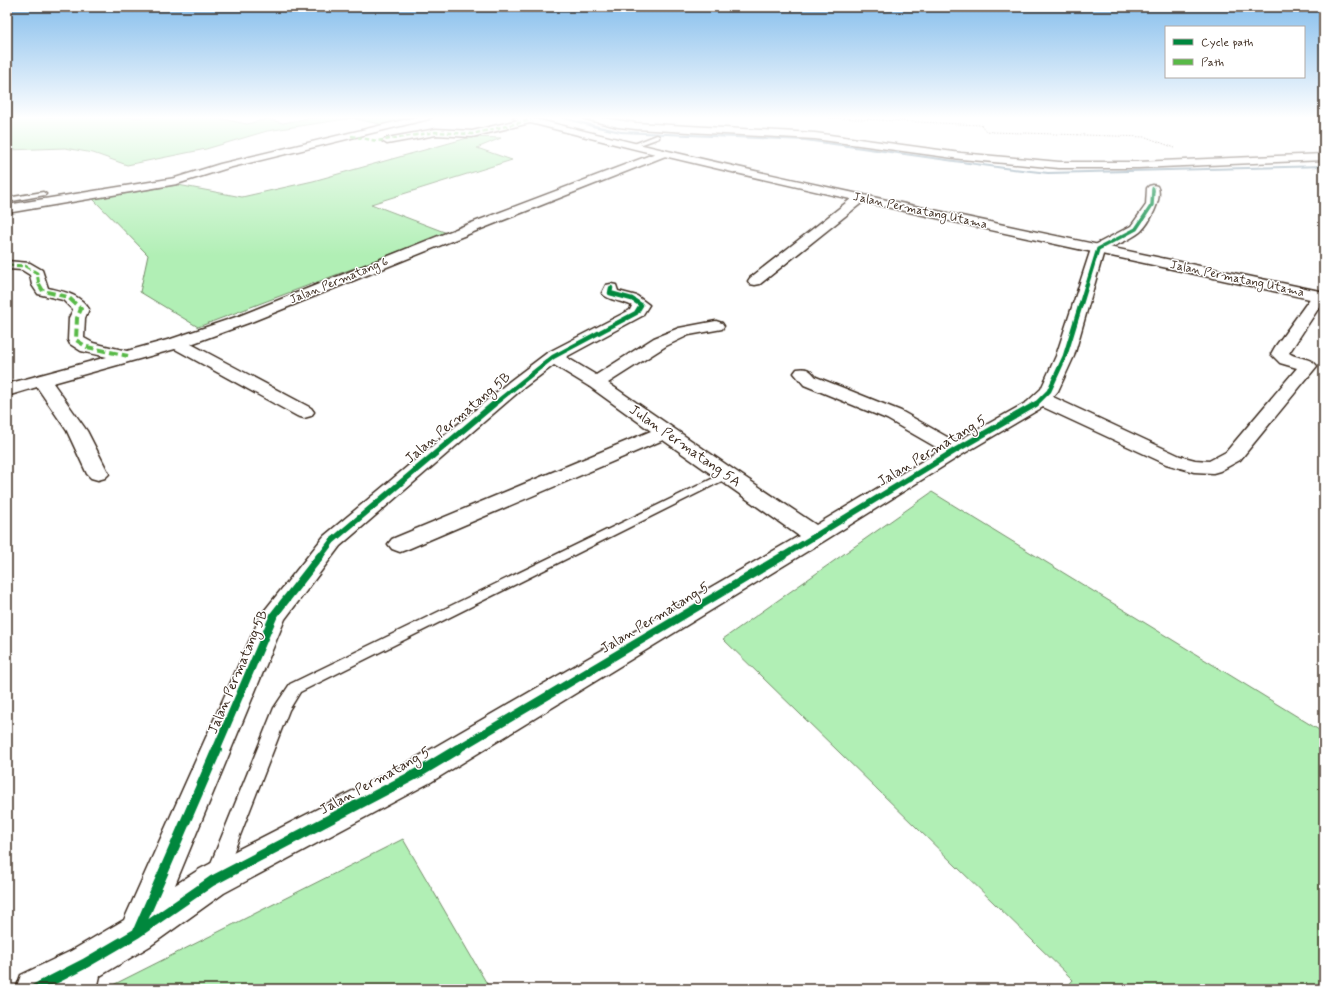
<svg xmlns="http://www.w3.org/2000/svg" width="1331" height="996" font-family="Mynerve,sans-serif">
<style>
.green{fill:#b1efb5;stroke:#768c6a}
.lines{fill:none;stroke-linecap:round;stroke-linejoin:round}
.stream{fill:#708c9e;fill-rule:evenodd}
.lane-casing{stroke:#3b2a1e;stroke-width:3}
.street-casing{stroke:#3b2a1e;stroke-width:3}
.secondary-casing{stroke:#3b2a1e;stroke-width:3}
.path{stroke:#3b2a1e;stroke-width:1;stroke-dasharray:1.5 1.5;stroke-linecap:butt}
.lane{fill:#fff;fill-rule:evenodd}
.street{fill:#fff;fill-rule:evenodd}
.secondary{fill:#fff;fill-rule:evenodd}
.quiet-far2{stroke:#58b947;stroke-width:2.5;stroke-dasharray:4.5 2.5;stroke-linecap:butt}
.quiet-far1{stroke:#58b947;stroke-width:3;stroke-dasharray:6 3;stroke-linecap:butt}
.quiet{stroke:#58b947;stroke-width:4;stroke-dasharray:8 4;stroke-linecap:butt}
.cycleway-far5-casing{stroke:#fff;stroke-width:4}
.cycleway-far4-casing{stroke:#fff;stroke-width:5}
.cycleway-far3-casing{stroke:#fff;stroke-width:6}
.cycleway-far2-casing{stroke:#fff;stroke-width:8}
.cycleway-far1-casing{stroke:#fff;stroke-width:10}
.cycleway-casing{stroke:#fff;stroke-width:12}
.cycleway-far5{stroke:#00873e;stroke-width:3}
.cycleway-far4{stroke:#00873e;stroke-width:3.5}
.cycleway-far3{stroke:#00873e;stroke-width:4.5}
.cycleway-far2{stroke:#00873e;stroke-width:6}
.cycleway-far1{stroke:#00873e;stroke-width:8}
.cycleway{stroke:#00873e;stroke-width:10}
.labels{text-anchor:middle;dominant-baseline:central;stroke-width:3;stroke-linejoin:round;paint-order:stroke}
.far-street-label{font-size:12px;fill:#3b2a1e;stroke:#fff}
.street-label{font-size:14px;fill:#3b2a1e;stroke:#fff}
</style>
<rect width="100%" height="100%" fill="#fff"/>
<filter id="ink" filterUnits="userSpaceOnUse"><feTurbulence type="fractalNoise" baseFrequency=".025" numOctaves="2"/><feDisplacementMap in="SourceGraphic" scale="8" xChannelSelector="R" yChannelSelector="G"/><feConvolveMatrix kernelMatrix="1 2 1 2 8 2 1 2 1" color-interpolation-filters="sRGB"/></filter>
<g filter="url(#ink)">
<path class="green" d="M11 117H212L247 124 267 119 283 123 315 117H402L410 118 384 125 352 118 267 131 206 149 127 165 93 153 65 148 7 150V118Z
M471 137 501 138 477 148 512 160 371 204 447 233 198 327 140 292 148 255 93 199 178 185 242 197 313 181Z
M932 492 1324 733V989H1065L1073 980 723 639Z
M403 839 490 989H105Z"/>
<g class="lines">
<path class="stream" d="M558 117H561L621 131 805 139 1004 167 1048 172 1324 165V167L1048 174 1004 169 805 141 621 133 592 127Z"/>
<g class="lane-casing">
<path id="lane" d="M657 135 659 136V138L634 147 629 146Z
M43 192 46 194 45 195 7 202V198Z
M726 472 730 473 732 475 730 477 300 692 289 710 223 879 216 882 209 879 207 873 274 708 290 684Z"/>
</g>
<g class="street-casing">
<path id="street" d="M416 117H431L429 119 228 168 177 184 7 213V205L175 178 220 164Z
M531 117 534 118 536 120 534 122 472 137 436 135 387 144 382 141 387 138 436 129 472 131Z
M583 117H598L636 123 815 133 961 153 1059 162H1138L1324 154V160L1138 168H1059L961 159 815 139 636 129 618 127 585 119Z
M664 150 669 153 668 155 471 233 251 322 191 344 311 408 314 412 311 416 304 418 297 416 175 349 53 383 87 431 109 474 105 478 98 480 91 478 87 474 67 431 37 387 7 396V384L107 357 81 351 70 344 68 340 69 318 73 310 63 300 38 294 32 285 30 275 22 270 7 269V261L30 263 42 270 48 288C65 292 79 294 89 309L85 318 84 338 93 343 127 351 171 339 239 316 461 227Z
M1153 185 1157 186C1164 197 1149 225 1140 232 1130 240 1115 245 1104 251L1074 356 1058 391 1053 397 1180 456 1195 460 1209 461 1226 452 1297 368 1280 363 1271 354 1275 347 1314 293 1319 291 1324 293V300L1289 353C1297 359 1311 357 1317 366L1240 460 1220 471 1213 473 1194 472 1166 464 1043 407 963 454 824 541 431 782 224 893 150 946 100 976 97 989H16L21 975 71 951 124 920 261 615 324 536 510 381 547 353 630 310 632 306C624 301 608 301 602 293L606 285 611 284 616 285 618 291 637 296 649 305 642 316 566 357 596 375 654 338 679 328 716 321 722 323 724 326 722 329 689 335 666 346 608 383 734 470 816 525 941 450 887 419 804 385 794 373 797 369C807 367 810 370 816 377L901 411 956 442 1027 402 1041 389 1056 356 1091 249 1093 246 1131 226 1146 205 1147 188 1149 186ZM554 365 590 387 651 431 392 539 388 544 392 549 400 552 408 549 663 440 799 536 409 762 200 869 175 885 285 619 340 546 522 389Z
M860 194 864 195 866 198 864 201 760 284 755 285 750 284 748 281 750 278 856 195Z"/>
</g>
<g class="secondary-casing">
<path id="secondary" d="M513 117H527C791 183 1058 236 1324 292V302C1054 243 783 188 515 119Z"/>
</g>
<path class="path" d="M816 117 981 125 986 131 993 132 1146 137 1175 148"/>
<use href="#lane" class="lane"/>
<use href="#street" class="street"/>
<use href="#secondary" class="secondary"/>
<path class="quiet-far2" d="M351 136 377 141 436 132 472 134 531 120"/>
<path class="quiet-far1" d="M7 265 25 266 37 273 39 285"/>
<path class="quiet" d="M39 284 43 291 68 297 81 309 77 318 76 340 87 347 128 356"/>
<g class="cycleway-far5-casing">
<path id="cycleway-far5" d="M1153 191V188"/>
</g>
<g class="cycleway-far4-casing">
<path id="cycleway-far4" d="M1087 285 1098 249 1136 229 1152 205 1153 190"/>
</g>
<g class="cycleway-far3-casing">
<path id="cycleway-far3" d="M493 405 553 357 636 313 641 305 632 299 610 293 611 288
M1035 405 1049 391 1065 356 1087 284"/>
</g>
<g class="cycleway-far2-casing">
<path id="cycleway-far2" d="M320 557 332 541 494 404
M781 557 956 450 1036 404"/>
</g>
<g class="cycleway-far1-casing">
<path id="cycleway-far1" d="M216 750 274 615 320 556
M456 750 783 556"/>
</g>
<g class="cycleway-casing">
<path id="cycleway" d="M137 933 217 749
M35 989 84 964 137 933 212 881 420 772 458 749"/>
</g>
<use href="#cycleway-far5" class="cycleway-far5"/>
<use href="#cycleway-far4" class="cycleway-far4"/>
<use href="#cycleway-far3" class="cycleway-far3"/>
<use href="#cycleway-far2" class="cycleway-far2"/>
<use href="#cycleway-far1" class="cycleway-far1"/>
<use href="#cycleway" class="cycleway"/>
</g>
</g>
<linearGradient id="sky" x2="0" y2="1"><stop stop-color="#86beec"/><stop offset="0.46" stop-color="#fff"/><stop offset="1" stop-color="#fff" stop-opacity="0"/></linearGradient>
<rect width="1331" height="256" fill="url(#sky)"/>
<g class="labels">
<g class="far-street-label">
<text transform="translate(920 211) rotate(12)">Jalan Permatang Utama</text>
<text transform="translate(1237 279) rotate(12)">Jalan Permatang Utama</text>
<text transform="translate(339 281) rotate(-22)">Jalan Permatang 6</text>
</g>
<g class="street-label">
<text transform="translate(458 418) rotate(-40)">Jalan Permatang 5B</text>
<text transform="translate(685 446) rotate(35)">Julan Permatang 5A</text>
<text transform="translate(932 451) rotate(-31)">Jalan Permatang 5</text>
<text transform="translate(655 618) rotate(-31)">Jalan Permatang 5</text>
<text transform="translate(238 672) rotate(-67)">Jalan Permatang 5B</text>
<text transform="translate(375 781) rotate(-29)">Jalan Permatang 5</text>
</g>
</g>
<rect width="1331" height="996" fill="none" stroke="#fff" stroke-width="24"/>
<rect x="12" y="12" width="1307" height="972" fill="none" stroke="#3b2a1e" stroke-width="1.5" filter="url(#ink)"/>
<rect x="1165" y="26" width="140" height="52" fill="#ffffff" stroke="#b1aaa5"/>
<rect x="1173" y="39" width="20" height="6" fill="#00873e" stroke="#b1aaa5"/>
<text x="1201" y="46" font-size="12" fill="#3b2a1e">Cycle path</text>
<rect x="1173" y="59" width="20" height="6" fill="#58b947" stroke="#b1aaa5"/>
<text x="1201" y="66" font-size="12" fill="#3b2a1e">Path</text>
</svg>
